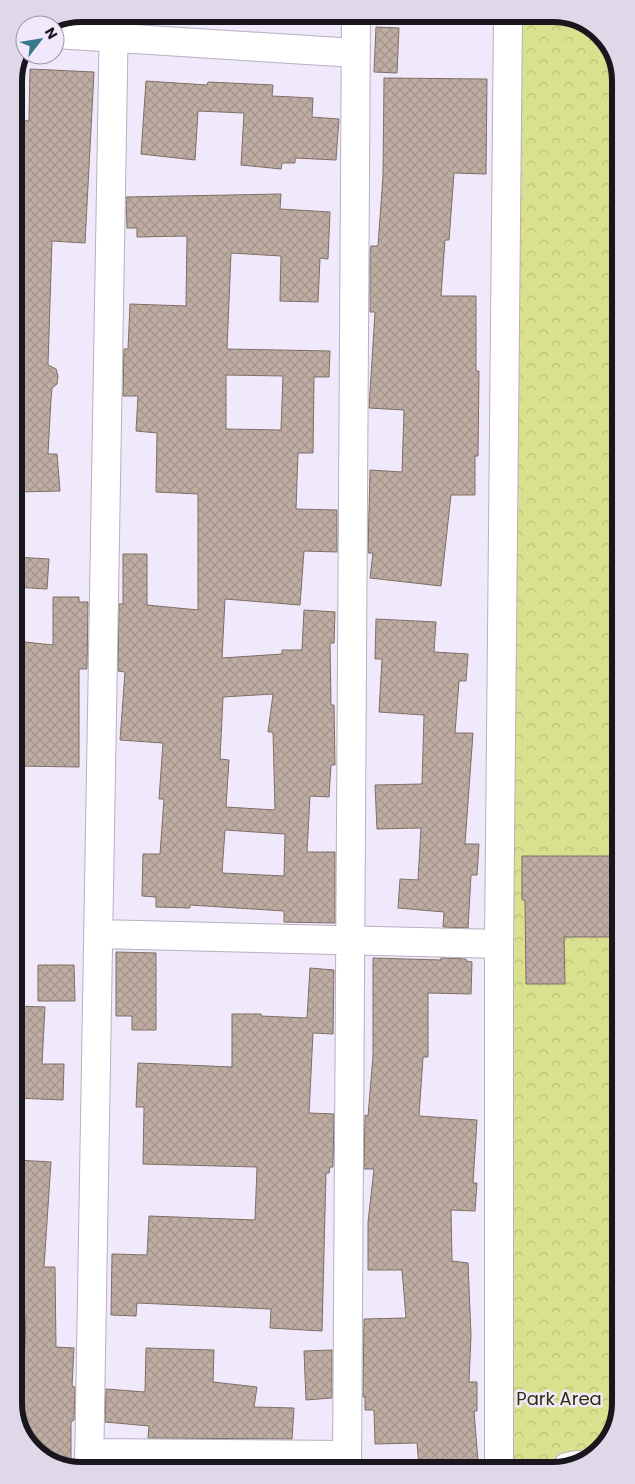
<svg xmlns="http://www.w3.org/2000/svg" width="635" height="1484" font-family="Poppins,sans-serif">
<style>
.forest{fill:url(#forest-crowns)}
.building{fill:url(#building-cross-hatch);stroke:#7e6e65;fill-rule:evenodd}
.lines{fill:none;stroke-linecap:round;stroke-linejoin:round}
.street-casing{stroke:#b6b0c1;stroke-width:30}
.street{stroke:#fff;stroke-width:28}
.labels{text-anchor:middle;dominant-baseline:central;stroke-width:5;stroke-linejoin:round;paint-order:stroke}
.park-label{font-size:18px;fill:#2e300c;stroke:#f0e9fb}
.rim{fill:none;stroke:#19171d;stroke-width:6}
</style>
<defs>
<pattern id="forest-crowns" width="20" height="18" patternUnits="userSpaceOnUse" patternTransform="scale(1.25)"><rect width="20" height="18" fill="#d9e18f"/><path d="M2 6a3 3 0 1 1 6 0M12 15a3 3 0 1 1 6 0" fill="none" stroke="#bac07b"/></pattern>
<pattern id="building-cross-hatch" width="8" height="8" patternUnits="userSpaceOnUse" patternTransform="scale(1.25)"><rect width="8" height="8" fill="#bfada3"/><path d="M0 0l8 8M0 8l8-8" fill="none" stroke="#a4948c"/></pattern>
</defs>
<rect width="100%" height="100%" fill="#f0e9fb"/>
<path class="forest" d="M508 14H558L595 28 618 59 621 1403 610 1440 576 1467H499Z"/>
<path class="building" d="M376 27 399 28 397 73 374 72Z
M30 69 94 72 85 243 52 241 48 365 56 369 58 376 57 384 52 388 51 399 48 454H57L60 491 15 492 14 120 29 121Z
M384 78 487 79 486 174 454 173 449 240H445L441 296H476V371H479L478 456H475V495H451L441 586 370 578 373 553H368L370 470 402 472 404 410 369 408 375 312H370V252L371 246H378L383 176Z
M146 81 207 85 208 82 273 85 272 96 313 98 312 117 339 119 336 160 295 158V163H282L281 169 241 165 244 113 198 111 195 160 141 154Z
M281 194 280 209 330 212 328 259 320 258 318 302 280 301 281 256 231 253 227 349 330 351 329 377H314L313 453H298L296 509 337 510V552L304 551 300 605 225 599 222 658 282 654V650H302L304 610 335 612 334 643H330L331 705H334L335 765H331L329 797 310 796 307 852H335V923L284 922V911L190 905V908L156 907V897L142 896 143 854H160L164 799H159L163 743 120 740 125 672 118 671 119 604H123V554H147V605L198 610V494L156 492 157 433 136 431 138 396H123L124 349H128L130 304 186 306 187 236 137 237V228H127L126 197ZM226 375 283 376 281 430 226 429ZM273 694 268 732H273L275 810 226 807 229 760 220 759 223 697ZM225 830 285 834 284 876 222 873Z
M15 557 49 559 47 589 15 587Z
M53 597H79V602H88L87 669H79V767L16 766 15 641 53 645Z
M376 619 436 622 434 652 468 654 466 681H459L455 733H473L465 844H479L477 875H471L468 928 443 927 444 912 398 908 400 879 418 880 421 828 377 829 375 785 422 784 424 715 379 712 382 659H375Z
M522 856H620V937H564L565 984H526L525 900H522Z
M116 952 156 953V1030H132V1016H116Z
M373 958 441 960V958L466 959V961L472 962 471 994 428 993V1057H423L419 1116 477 1120 473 1183H477L475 1211 451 1210 452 1261 468 1263 471 1335 469 1382H477V1411H474L478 1462 419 1466 417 1443 375 1444 374 1410H365V1397H363L364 1319 406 1318 402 1270H368V1222L374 1169H364L365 1115 368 1116 373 1056Z
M38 965H74L75 1001H38Z
M310 968 334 970 333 1034 313 1033 309 1113 334 1114 333 1167H330L329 1173H326L322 1331 270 1328 271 1309 137 1303 136 1316 111 1315 112 1254 147 1255 149 1216 255 1220 257 1167 143 1164 144 1107H136L138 1063 232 1067V1014H261V1016L307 1018Z
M16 1006 45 1007 42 1064H64L63 1100 17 1098Z
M17 1160 51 1162 44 1267H55L56 1347 74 1348 72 1386 75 1387 74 1420 71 1422V1468L40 1456 17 1425V1397H23L26 1315H17Z
M146 1348 214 1350 213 1382 257 1387 254 1407 294 1408 292 1439 148 1438 149 1426 105 1422 106 1389 145 1392Z
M332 1350V1398L306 1400 304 1351Z"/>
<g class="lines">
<g class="street-casing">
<path id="street" d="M55 34 355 53
M98 934 499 944
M89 1453 347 1455
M499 1467V944L508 14
M567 1467 577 1465
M347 1468 356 14
M89 1470 114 14"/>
</g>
<use href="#street" class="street"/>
</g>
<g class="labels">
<g class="park-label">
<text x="559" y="1398">Park Area</text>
</g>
</g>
<path d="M0 0H635V1484H0ZM81 22H553A59 59 0 0 1 612 81V1403A59 59 0 0 1 553 1462H81A59 59 0 0 1 22 1403V81A59 59 0 0 1 81 22Z" fill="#dfd8e9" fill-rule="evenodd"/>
<path class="rim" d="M81 22H553A59 59 0 0 1 612 81V1403A59 59 0 0 1 553 1462H81A59 59 0 0 1 22 1403V81A59 59 0 0 1 81 22Z"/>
<g transform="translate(40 40) rotate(59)"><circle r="24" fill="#f0e9fb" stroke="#9a95a2"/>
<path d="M0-4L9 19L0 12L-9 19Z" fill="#38788b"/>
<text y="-8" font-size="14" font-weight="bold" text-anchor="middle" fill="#19171d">N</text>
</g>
</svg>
